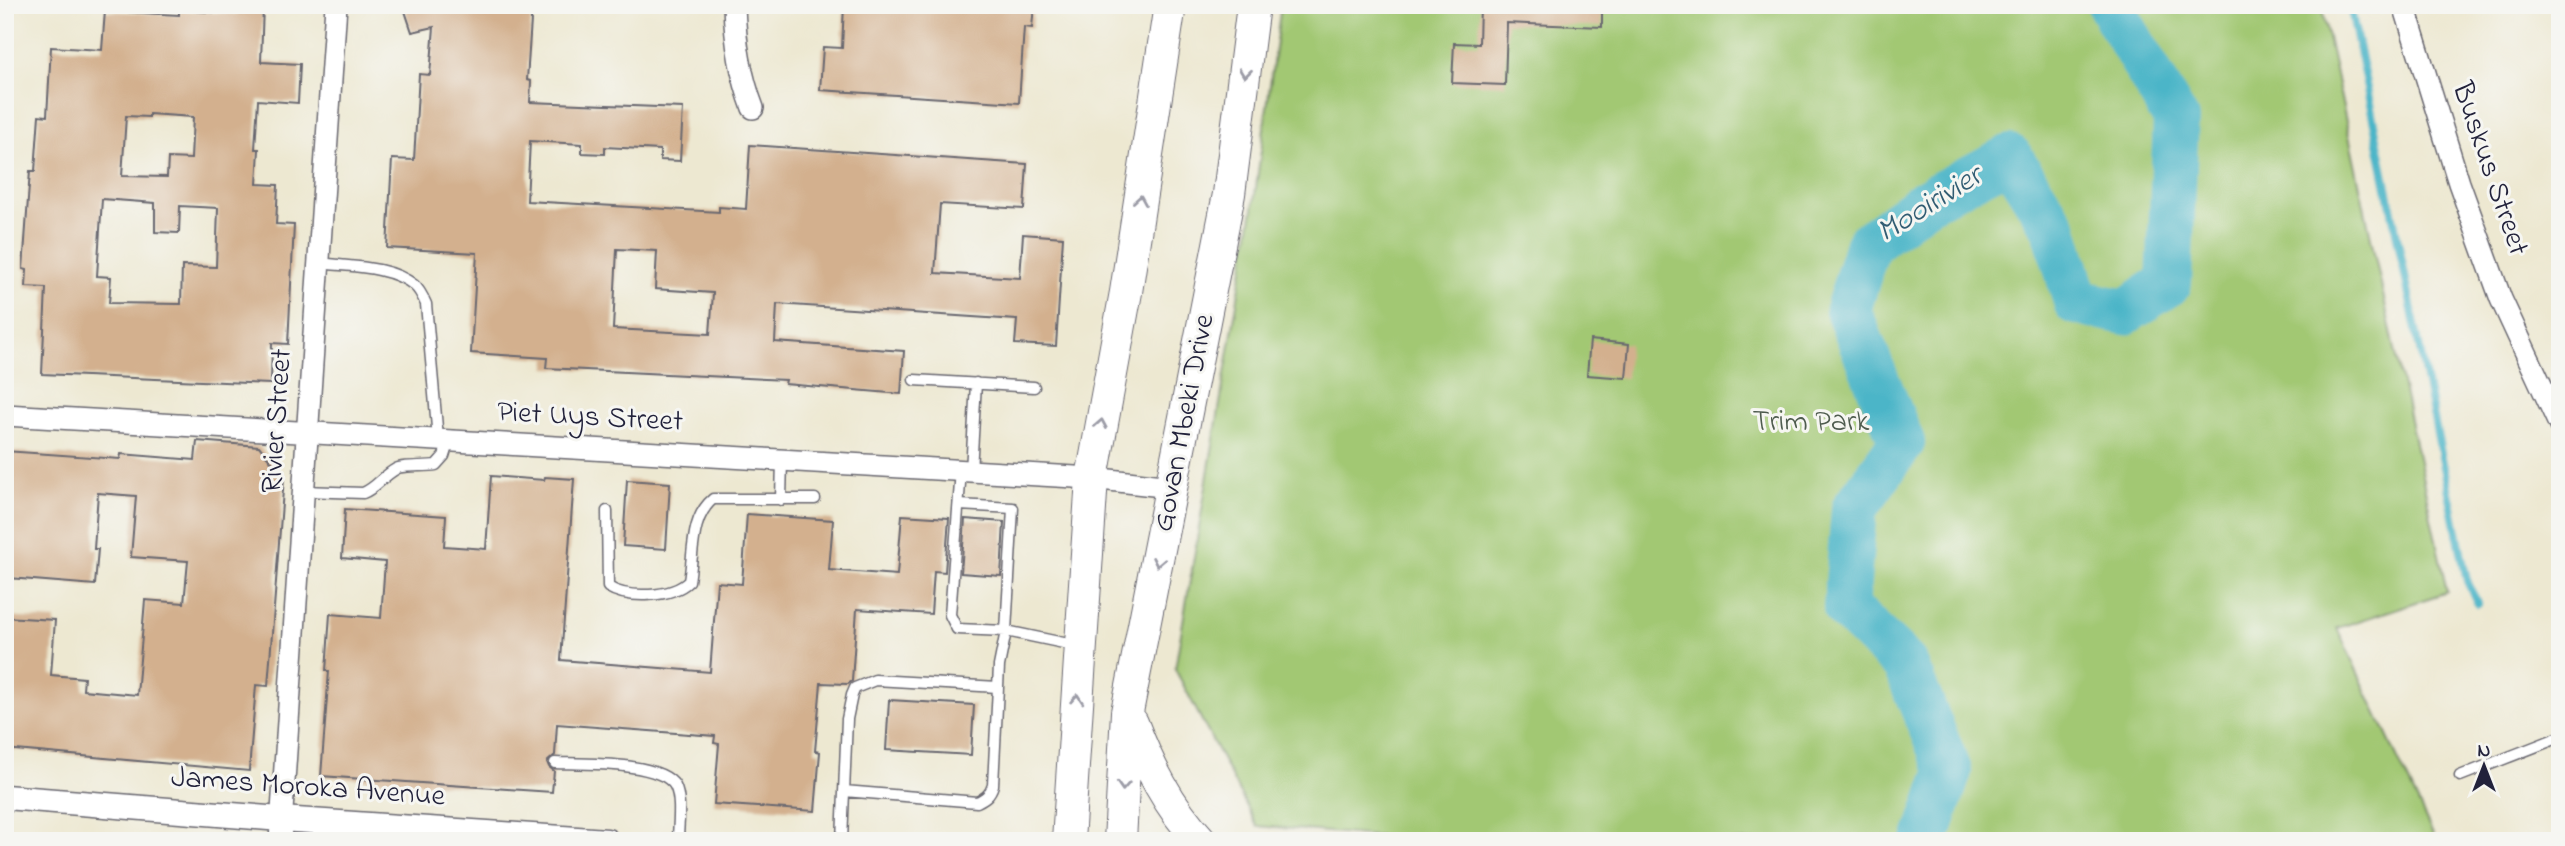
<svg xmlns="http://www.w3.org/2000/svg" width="2565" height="846" font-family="'Indie Flower',sans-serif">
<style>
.green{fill:#a2c873;stroke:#627557;stroke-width:2}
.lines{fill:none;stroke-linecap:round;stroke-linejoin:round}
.stream{stroke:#4bb5c8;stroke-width:8}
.river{stroke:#4bb5c8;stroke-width:46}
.building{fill:#d3b08e;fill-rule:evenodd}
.service-casing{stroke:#696770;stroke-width:13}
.minor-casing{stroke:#696770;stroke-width:24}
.tertiary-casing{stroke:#696770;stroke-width:27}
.primary-casing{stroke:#696770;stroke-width:34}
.service{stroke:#fff;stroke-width:10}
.minor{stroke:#fff;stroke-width:21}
.tertiary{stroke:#fff;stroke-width:24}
.primary{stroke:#fff;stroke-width:32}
.oneway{stroke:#9c9ca7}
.labels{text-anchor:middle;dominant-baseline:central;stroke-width:6;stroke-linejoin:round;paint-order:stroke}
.street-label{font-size:30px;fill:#22223b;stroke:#f6f6f2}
.park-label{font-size:30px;fill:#4f5c4f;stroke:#f6f6f2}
.water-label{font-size:32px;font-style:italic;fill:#325d73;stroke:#f6f6f2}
</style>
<rect width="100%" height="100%" fill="#f6f6f2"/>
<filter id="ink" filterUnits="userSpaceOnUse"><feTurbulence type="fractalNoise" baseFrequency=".0143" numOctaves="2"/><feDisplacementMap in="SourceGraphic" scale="14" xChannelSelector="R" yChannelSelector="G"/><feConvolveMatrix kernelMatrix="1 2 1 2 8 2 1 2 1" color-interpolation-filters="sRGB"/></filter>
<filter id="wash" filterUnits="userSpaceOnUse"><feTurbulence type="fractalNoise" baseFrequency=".00686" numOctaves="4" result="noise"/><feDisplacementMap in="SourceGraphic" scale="28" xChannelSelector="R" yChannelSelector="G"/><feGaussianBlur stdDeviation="1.57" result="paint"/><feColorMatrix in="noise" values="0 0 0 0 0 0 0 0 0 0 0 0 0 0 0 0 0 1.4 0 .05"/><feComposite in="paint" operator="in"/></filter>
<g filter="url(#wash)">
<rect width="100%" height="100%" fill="#ede8d1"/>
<path class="green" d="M1281 5H2321L2447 592 2337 628 2436 841H1434L1257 826 1175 669 1253 209Z"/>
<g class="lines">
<path class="stream" d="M2350 5 2467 581 2478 604"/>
<path class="river" d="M1925 841 1949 771 1905 664 1846 608 1854 509 1902 442 1848 310 1868 244 1927 201 2010 157 2055 229 2076 302 2125 312 2169 283 2176 119 2110 5"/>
</g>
<g id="blocks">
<path class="building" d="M237 5H263L261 62 300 64 298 103 258 100 255 149H259L257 184 278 185 276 224 294 225 288 344 272 343 271 384 42 374 46 288 26 287 27 270 23 269 30 171H35L39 115 47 116 51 47 102 50 105 11 179 15V10L237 14ZM149 114 193 117 191 159 168 158 167 177 122 176 126 116 149 117ZM102 199 155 203V232L179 233 180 206 218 208 216 267 182 266 181 304 109 303 111 277 97 276Z
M403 5H532L527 80 531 81 530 102 683 108 680 161 660 160V150L605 147V154L582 153V144L530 141 527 201 719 212V207L746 209 750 145 1027 164 1024 209 940 204 935 273 1020 278 1023 234 1063 237 1056 346 1015 344 1017 320 777 304 775 342 904 351 901 394 785 384 786 380 546 368 547 358 471 353 477 253 387 248 392 159 414 160 419 74 430 75 434 27 412 32ZM617 249 657 251 655 289 713 293 710 334 613 329Z
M844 5H1034L1032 28 1024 27 1019 103 820 90 823 47 842 48Z
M1480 5H1602V27L1507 23 1505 85 1452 83 1454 43 1479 44Z
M1590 340 1629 344 1626 378 1587 375Z
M197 441 259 446 284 477 268 686 256 685 249 771 5 749V617L55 620 51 675 84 678 83 690 137 695 145 600 184 603 188 561 131 557 136 496 98 493 94 549H98L95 585 9 578 11 561H5V451L120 459 121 454 195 460Z
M491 476 544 480 545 477 574 479 561 660 710 672 717 582 742 584 747 514 833 520 829 570 897 575 902 515 949 518 945 572 934 571 931 614 857 609 852 681 848 684 821 683 815 751 820 752 815 811 714 804 719 744 714 743 715 736 557 724 555 755 547 762 549 767 554 771 552 792 321 776 329 671H326L330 614 381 618 385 562 342 558 345 509 446 516 444 546 486 549Z
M627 480 670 483 666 549 623 546Z
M965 519 1004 522 1001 576 961 573Z
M889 700 974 705 971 755 886 750Z"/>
</g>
</g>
<g filter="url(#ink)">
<use href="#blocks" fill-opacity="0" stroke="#696770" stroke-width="2"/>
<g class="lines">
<g class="service-casing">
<path id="service" d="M319 263C349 267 389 265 414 285 420 290 423 297 426 304L438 439
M914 380 1034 387
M961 470 950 615 957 629 1006 631 999 666 998 687
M971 471 976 383
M303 491 363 493C376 488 383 476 396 469 402 465 426 467 436 465L444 456 449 440
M781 500 782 459
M959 505 1013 508 1006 631 1078 646
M607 511 608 587C627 599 672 598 689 581 694 553 690 518 713 499H815
M555 763C582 764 661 761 675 786 682 800 678 825 678 841
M2460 776 2560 737
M842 841 847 719 852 695 855 688 875 680 998 687 993 785C990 795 985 798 977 802L844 791"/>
</g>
<g class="minor-casing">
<path id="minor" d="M734 5C735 41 740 74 753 108
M2404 5 2459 183 2501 299 2560 426
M5 415 1092 478 1171 487
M280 841 336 5"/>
</g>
<g class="tertiary-casing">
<path id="tertiary" d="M5 797 281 819 607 841"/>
</g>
<g class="primary-casing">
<path id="primary" d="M1132 723C1149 767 1168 806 1201 841
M1068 841 1092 478 1126 292 1170 5
M1120 841 1127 712 1229 194 1253 5"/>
</g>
<use href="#service" class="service"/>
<use href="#minor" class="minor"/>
<use href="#tertiary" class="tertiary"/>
<use href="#primary" class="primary"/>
</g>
<defs><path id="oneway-chevron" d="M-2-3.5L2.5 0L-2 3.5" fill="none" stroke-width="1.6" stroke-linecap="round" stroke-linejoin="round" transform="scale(1.75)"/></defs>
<g class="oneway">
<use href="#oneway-chevron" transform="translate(1245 73) rotate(97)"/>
<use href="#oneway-chevron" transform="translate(1140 200) rotate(-81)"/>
<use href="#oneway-chevron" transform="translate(1101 424) rotate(-80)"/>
<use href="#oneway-chevron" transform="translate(1158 562) rotate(101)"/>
<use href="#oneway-chevron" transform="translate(1077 699) rotate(-86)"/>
<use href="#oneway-chevron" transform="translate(1123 786) rotate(93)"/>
</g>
</g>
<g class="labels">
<g class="street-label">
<text transform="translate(2489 169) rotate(71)">Buskus Street</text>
<text transform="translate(590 418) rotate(3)">Piet Uys Street</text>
<text transform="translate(278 421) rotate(-86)">Rivier Street</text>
<text transform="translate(1185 423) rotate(-79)">Govan Mbeki Drive</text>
<text transform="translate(308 788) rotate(4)">James Moroka Avenue</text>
</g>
<g class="park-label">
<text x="1811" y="423">Trim Park</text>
</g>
<g class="water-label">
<text transform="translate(1930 205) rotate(-32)">Mooirivier</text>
</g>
</g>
<rect width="2565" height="846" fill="none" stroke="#f6f6f2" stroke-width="28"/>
<g transform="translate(2484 766)" stroke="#f6f6f2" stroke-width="5" paint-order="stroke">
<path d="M0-5L12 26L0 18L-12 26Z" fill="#22223b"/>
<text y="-10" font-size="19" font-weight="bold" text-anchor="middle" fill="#22223b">N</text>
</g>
</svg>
